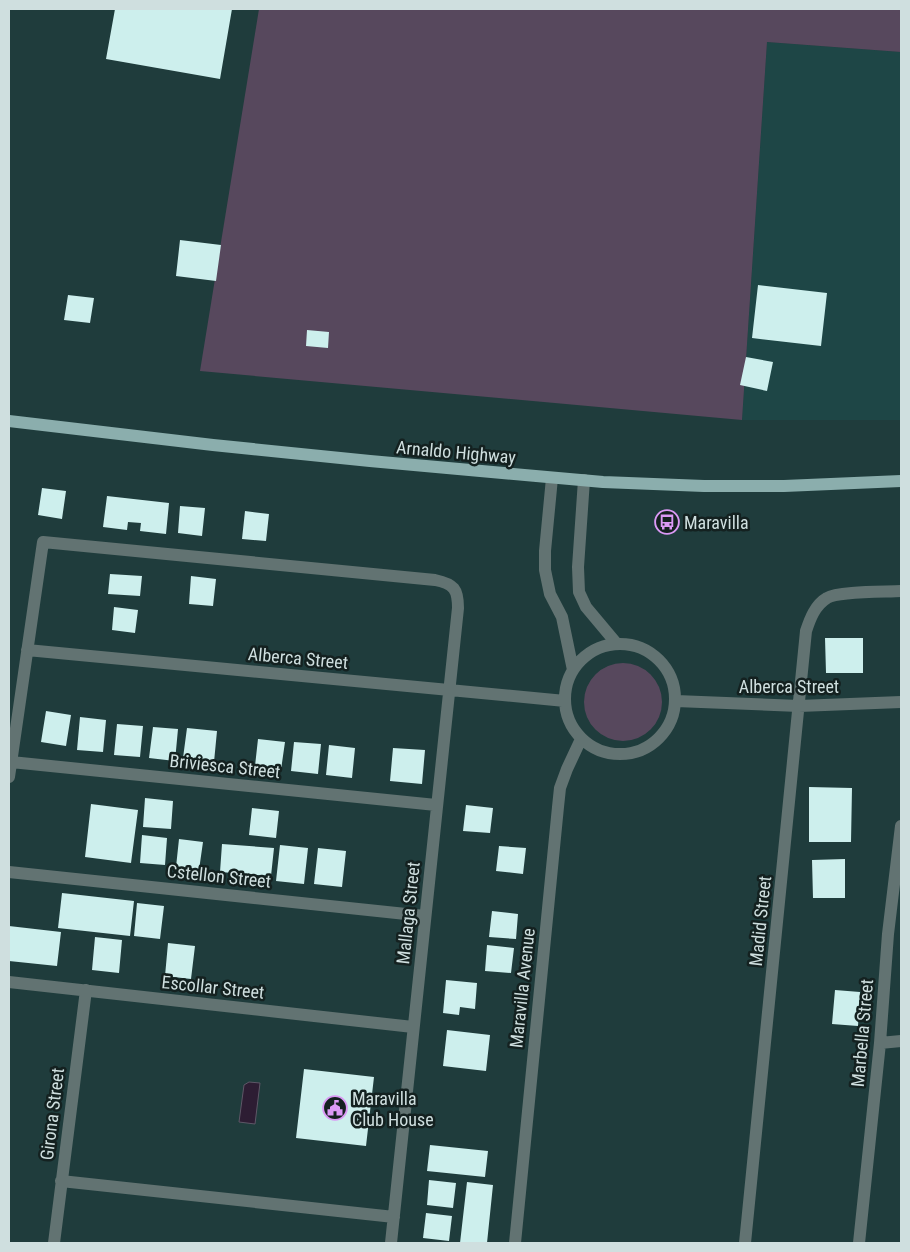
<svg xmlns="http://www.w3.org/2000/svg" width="910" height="1252" font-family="'Roboto Condensed',sans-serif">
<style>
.built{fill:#1e4646}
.green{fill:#57485d}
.water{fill:#2d1d33;stroke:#5e5767}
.building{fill:#cdefed}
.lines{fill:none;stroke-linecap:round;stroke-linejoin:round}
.minor{stroke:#627372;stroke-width:12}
.major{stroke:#8baead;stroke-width:12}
.labels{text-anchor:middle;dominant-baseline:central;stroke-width:5;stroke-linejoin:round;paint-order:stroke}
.street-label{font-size:18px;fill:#cfdfdf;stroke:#142120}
.poi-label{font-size:18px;fill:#cfdfdf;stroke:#142120;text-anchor:start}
</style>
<rect width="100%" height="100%" fill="#1f3c3c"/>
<path class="built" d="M767 42 901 52V420H742Z"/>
<path class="green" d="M259 9H901V52L767 42 742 420 200 371Z
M584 702a39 39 0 1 1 78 0a39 39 0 1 1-78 0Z"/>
<path class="water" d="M249 1082 260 1083 255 1124 239 1122 244 1085Z"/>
<path class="building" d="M115 9H232L220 79 106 59Z
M180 240 221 245 216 281 176 276Z
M758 285 827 293 821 346 752 338Z
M68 295 94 298 90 323 64 320Z
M307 330 329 332 328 348 306 346Z
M746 357 773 362 767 391 740 385Z
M42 488 66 491 62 519 38 515Z
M107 496 169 503 166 534 140 531 141 523 128 522 127 530 103 527Z
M180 506 205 508 202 536 178 533Z
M245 511 269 514 266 541 242 539Z
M110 574 142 576 140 596 108 594Z
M191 576 216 579 213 606 189 604Z
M114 607 138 610 135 633 112 630Z
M825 638H863V673H826Z
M46 711 71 715 66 746 41 742Z
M80 717 106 720 103 752 77 750Z
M117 724 143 726 140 757 114 755Z
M153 727 178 729 175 761 149 758Z
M187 728 217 731 214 762 183 758Z
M258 739 285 742 281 770 255 766Z
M294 742 321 744 318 774 291 771Z
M329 745 355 748 352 778 326 775Z
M393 748 425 750 422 784 390 781Z
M809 787 852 788 851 842H809Z
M145 798 173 801 171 829 143 827Z
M91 804 138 810 131 863 85 857Z
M466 805 493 808 490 833 463 831Z
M252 808 279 811 276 838 249 835Z
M142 835 167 838 165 865 140 863Z
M179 839 203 842 199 870 176 867Z
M222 844 274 848 271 876 220 872Z
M280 845 308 848 304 884 276 881Z
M499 846 526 848 523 874 496 871Z
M318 848 346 851 342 887 314 884Z
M845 859V898H813L812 860Z
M62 893 134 901 130 936 58 928Z
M137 903 164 906 160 939 134 936Z
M492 911 518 914 516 939 489 937Z
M9 926 61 932 57 966 9 961Z
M95 937 122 940 119 973 92 970Z
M168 943 195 946 191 979 165 976Z
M487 945 514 948 511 973 485 971Z
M446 980 477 983 475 1009 460 1007 459 1015 443 1013Z
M835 990 860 992 858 1026 832 1024Z
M447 1030 490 1035 486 1071 443 1066Z
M304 1069 374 1077 366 1146 296 1138Z
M430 1145 488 1151 485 1177 427 1171Z
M429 1180 456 1183 453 1208 427 1205Z
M467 1182 493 1185 487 1243H460Z
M426 1213 452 1216 449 1241 423 1238Z"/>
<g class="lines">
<path class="minor" d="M552 478 545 551V570L550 594 562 617 573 670
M584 480 578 567 579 592 586 607 617 644
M565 699a55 55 0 1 1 110 0a55 55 0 1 1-110 0Z
M27 650 565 701
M676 701 799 706 901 702
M11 762 436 805
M9 777 43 542 435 580C454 584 458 589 458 608L391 1243
M9 872 425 916
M9 982 413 1027
M880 1043 901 1041
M61 1181 394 1217
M54 1243 86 990
M515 1243 558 807 560 788 567 769 581 739
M745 1243 806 631C810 619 815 605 827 598 838 591 886 592 901 591
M859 1243 880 1043 888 934 901 826"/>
<path class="major" d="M9 421 213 445 370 461 603 482 704 486H784L901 481"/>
</g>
<defs>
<g id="bus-ring" transform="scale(1.25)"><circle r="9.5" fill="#142120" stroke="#db99f5" stroke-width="1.5"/><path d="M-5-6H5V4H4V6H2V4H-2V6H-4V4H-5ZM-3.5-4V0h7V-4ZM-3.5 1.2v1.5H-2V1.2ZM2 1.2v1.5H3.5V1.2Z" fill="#db99f5"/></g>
<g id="civic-ring" transform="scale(1.25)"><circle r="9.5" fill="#142120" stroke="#db99f5" stroke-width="1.5"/><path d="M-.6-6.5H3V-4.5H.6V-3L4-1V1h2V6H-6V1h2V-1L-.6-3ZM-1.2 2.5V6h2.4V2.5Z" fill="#db99f5"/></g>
</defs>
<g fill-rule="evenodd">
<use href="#bus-ring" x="667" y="522"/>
<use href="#civic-ring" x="335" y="1108"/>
</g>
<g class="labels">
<g class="street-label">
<text transform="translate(456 452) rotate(5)">Arnaldo Highway</text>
<text transform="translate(298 658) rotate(5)">Alberca Street</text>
<text x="789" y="686">Alberca Street</text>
<text transform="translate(225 766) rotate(6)">Briviesca Street</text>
<text transform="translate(219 876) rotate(6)">Cstellon Street</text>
<text transform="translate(408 913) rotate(-84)">Mallaga Street</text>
<text transform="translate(760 921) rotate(-84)">Madid Street</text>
<text transform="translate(213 987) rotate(6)">Escollar Street</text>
<text transform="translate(522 988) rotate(-84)">Maravilla Avenue</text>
<text transform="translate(862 1033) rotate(-85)">Marbella Street</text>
<text transform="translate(52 1114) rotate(-83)">Girona Street</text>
</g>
<g class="poi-label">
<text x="684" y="522">Maravilla</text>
<text x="352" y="1098">Maravilla<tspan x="352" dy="21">Club House</tspan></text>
</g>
</g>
<rect width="910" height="1252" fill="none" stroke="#cfdfdf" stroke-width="20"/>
</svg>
